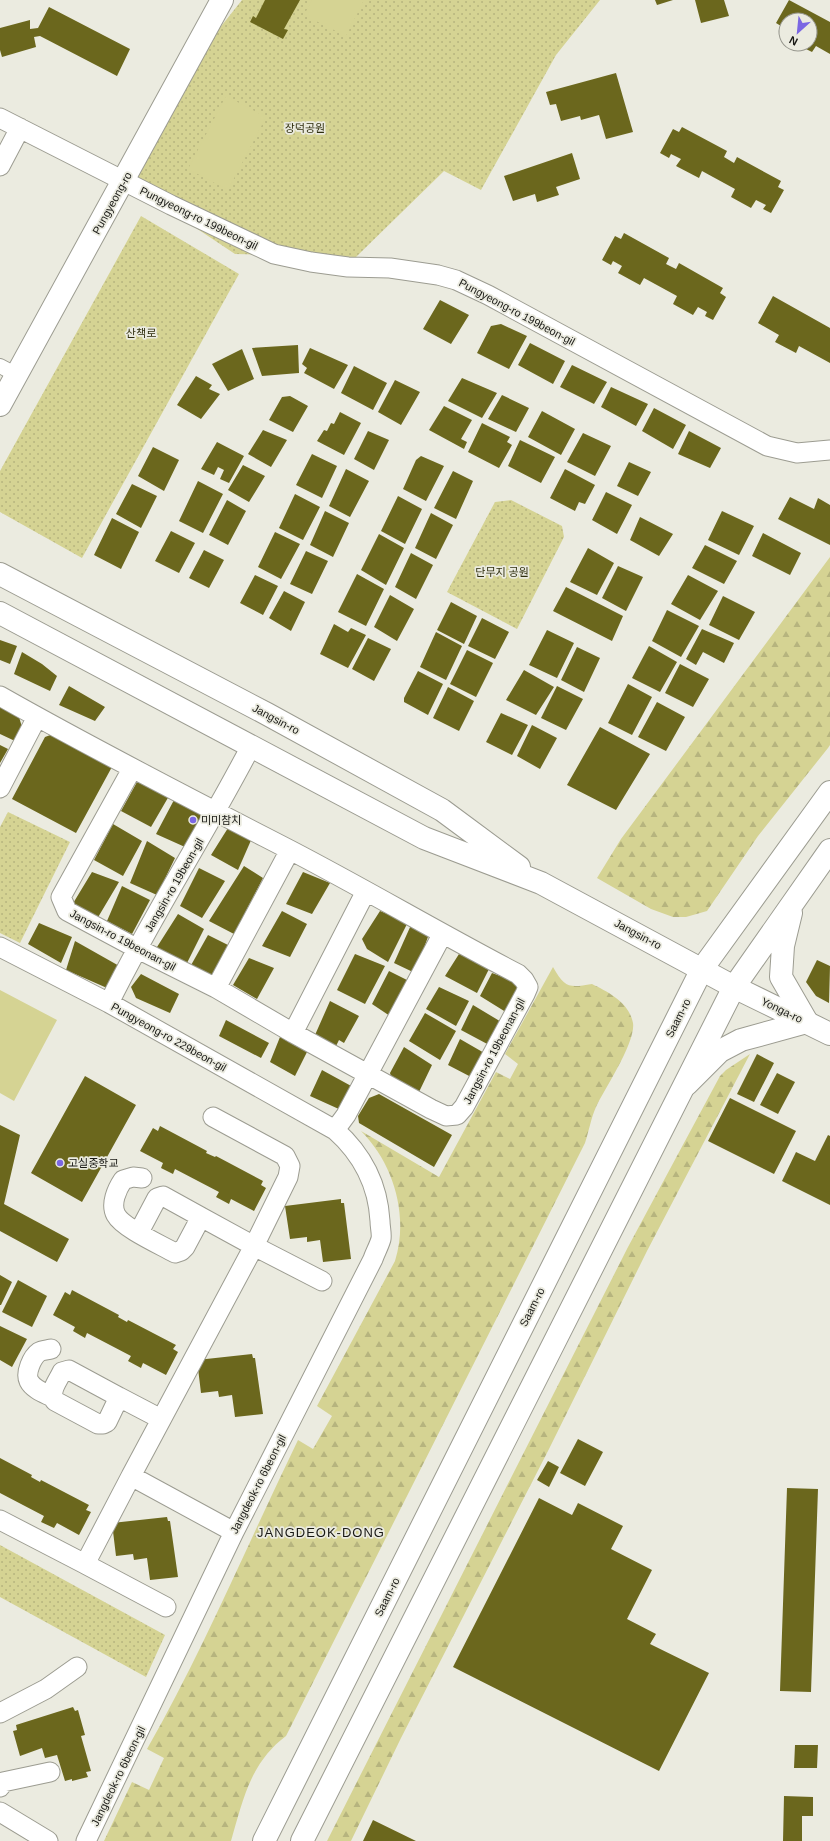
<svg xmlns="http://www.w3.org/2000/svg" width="830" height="1841" font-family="Arial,'Noto Sans KR',sans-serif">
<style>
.green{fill:url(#green-dots)}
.forest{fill:url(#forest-firs)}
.pitch{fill:#d5d393}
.building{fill:#6b671d}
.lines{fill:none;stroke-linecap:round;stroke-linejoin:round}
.pedestrian-casing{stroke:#9c9c91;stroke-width:16}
.minor-casing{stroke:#9c9c91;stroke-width:21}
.tertiary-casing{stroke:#9c9c91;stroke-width:24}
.secondary-casing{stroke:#9c9c91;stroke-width:24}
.primary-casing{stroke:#9c9c91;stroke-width:24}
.pedestrian{stroke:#fff;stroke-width:14}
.minor{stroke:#fff;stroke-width:19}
.tertiary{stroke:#fff;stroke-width:22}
.secondary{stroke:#fff;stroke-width:22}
.primary{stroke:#fff;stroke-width:22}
.poi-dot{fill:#7b67e3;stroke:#ebebe0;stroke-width:1.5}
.labels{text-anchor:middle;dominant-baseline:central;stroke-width:3.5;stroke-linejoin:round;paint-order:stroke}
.park-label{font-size:11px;fill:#2f2e0d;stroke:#ebebe0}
.street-label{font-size:11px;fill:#181814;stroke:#ebebe0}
.poi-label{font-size:11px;fill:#181814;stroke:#ebebe0;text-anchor:start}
.quarter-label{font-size:13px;letter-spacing:1px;fill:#181814;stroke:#ebebe0}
</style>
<defs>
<pattern id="green-dots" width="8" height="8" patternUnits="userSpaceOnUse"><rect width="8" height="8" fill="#d5d393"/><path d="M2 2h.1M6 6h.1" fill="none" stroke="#b6b47e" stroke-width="1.8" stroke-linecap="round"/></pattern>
<pattern id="forest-firs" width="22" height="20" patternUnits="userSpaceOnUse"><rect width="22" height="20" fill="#d5d393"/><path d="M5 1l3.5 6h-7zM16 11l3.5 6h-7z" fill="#b6b47e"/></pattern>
</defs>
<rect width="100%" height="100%" fill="#ebebe0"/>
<path class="green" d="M242 0H600L556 55 481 190 444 171 356 257 235 254 124 180 199 54Z
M141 216 239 274 82 558 0 512V471Z
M511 500 562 526 564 537 517 629 447 592 495 502Z
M8 812 70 842 20 943 0 933V827Z
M0 1545 165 1635 146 1677 0 1597Z"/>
<path class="forest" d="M830 557V745L828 748 758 836 707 911 686 917H673L651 909 597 878 621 839Z
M553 967C565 988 569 988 592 984 608 992 629 1002 633 1023 636 1042 605 1088 596 1107 591 1118 589 1131 585 1143L286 1736C250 1763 243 1800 231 1841H104L132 1782 149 1790 164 1758 147 1749C204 1649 248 1543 298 1440L313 1449 332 1416 317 1406 395 1261C409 1216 394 1164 361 1131L439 1177 496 1072 510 1079 518 1064 505 1054Z
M750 1054 647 1251 549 1449 401 1738 351 1841H327L628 1247 720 1076 726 1070Z"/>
<path class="pitch" d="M312 0H364L346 36 304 15Z
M226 96 266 117 228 190 188 169Z
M0 990 57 1020 14 1101 0 1093Z"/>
<path class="building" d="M265 0H300L284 29 288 30 283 39 250 22 253 16 256 18Z
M655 0H673L657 5Z
M695 0H724L729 16 701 23Z
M789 0 830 22V54L816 46 812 52 796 44H810V20H786V29L776 23Z
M49 7 130 49 117 76 40 36 34 37 36 47 2 57 0 50V28L30 20V29L38 28Z
M616 73 633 132 606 139 599 115 581 120 580 116 561 121 556 104 550 105 546 92Z
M682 127 727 151 724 157 734 163 737 157 781 181 778 187 784 190 771 213 763 209 766 205 756 200 751 208 731 197 735 189 702 171 699 178 676 166 681 159 671 154 669 158 660 153 673 129 679 132Z
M572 153 580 179 556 187 559 195 537 202 535 194 513 201 504 176Z
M624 233 669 258 666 264 676 269 679 263 723 288 720 293 726 297 713 320 705 316 707 312 698 307 693 315 673 304 677 296 644 278 640 285 618 273 622 266 613 261 611 265 602 260 615 236 621 239Z
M773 296 830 328V363L799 346 796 353 775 342 779 335 758 323Z
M440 300 469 315 451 344 423 329Z
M501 324 527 336 509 369 477 353 491 326Z
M530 343 565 361 553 384 518 365Z
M298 345 299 373 262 376 252 348Z
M310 348 348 365 334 389 304 373 307 368 302 364Z
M242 349 254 379 228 391 212 364Z
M572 365 607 382 594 404 560 387Z
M354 366 387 383 373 410 341 393Z
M196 376 212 385 209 389 220 394 201 419 177 405Z
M462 378 497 393 482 418 448 401Z
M395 380 420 392 401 425 378 412Z
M611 387 648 404 636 426 601 407Z
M502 395 529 408 516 432 488 419Z
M290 396 308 406 293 432 269 420 282 397Z
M444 406 472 420 461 439 467 442 464 449 429 430Z
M654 408 686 425 673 449 642 431Z
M542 411 575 429 561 455 528 437Z
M340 412 361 423 344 455 317 441 324 430 327 431 331 423 334 424Z
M482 423 510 437 507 442 512 445 499 468 468 452Z
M263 430 287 440 271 467 248 454Z
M368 431 389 440 374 470 354 459Z
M689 431 721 448 710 468 678 454Z
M583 433 611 446 595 476 567 462Z
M520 440 555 457 541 483 508 466Z
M217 442 244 456 229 483 220 479 224 470 218 467 214 475 201 469Z
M153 447 179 460 164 491 138 476Z
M312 454 337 466 322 498 296 485Z
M421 456 444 466 426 501 403 489 416 460Z
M629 462 651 472 638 496 617 486Z
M243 465 265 476 249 502 228 490Z
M346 469 369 481 350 517 329 506Z
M565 469 595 485 585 504 579 502 575 511 550 498Z
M453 471 473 481 456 519 434 508Z
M198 481 223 494 203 533 179 521Z
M132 484 157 496 141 528 116 514Z
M606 492 632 505 617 534 592 520Z
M295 494 320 507 303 540 279 528Z
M398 496 422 509 405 544 381 531Z
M790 497 814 509 818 498 830 505V545L778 519Z
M227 500 246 511 228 545 209 535Z
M325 511 349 523 333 557 310 545Z
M722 511 754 526 739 555 708 540Z
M431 513 453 525 436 559 415 548Z
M640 517 673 534 659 556 630 540Z
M112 518 139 532 121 569 94 555Z
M171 531 195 543 179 573 155 561Z
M275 532 300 544 281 579 258 567Z
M763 533 801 553 790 575 752 556Z
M379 534 404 548 386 585 361 570Z
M705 545 737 561 724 584 692 568Z
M588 548 614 563 597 595 570 582Z
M204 550 224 560 209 588 189 578Z
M306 551 328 561 312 594 290 584Z
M411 553 433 565 416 599 395 587Z
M618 566 643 577 626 611 602 598Z
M357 574 384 589 366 626 338 612Z
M255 575 278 586 263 615 240 603Z
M688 575 718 591 700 620 671 604Z
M566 587 623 616 612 641 553 611Z
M284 591 305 602 291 631 269 618Z
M390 595 414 609 397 641 374 627Z
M723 596 755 612 739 640 709 625Z
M451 602 477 616 464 644 437 630Z
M667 610 699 626 681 657 652 641Z
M482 618 509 632 495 659 468 646Z
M334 624 348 632 351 628 366 635 348 668 320 654Z
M702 629 734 643 724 663 703 652 696 665 686 659Z
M547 630 574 643 557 678 529 665Z
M436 632 462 646 446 680 420 667Z
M368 638 391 649 374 681 352 669Z
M0 640 17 646 10 664 0 660Z
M649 646 677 662 660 692 632 678Z
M577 647 600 658 584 692 561 680Z
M467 650 493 663 476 697 450 684Z
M22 652 42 664 57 676 50 691 14 674Z
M680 664 709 679 693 707 665 693Z
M524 670 554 687 536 715 506 700Z
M418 671 443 684 428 715 404 702V698Z
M628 684 652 697 632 735 608 723Z
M69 686 105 707 95 721 59 705Z
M557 686 583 699 566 730 541 718Z
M448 687 474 701 459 731 433 718Z
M657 702 685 717 666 751 638 737Z
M0 707 19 717 22 727 15 741 0 734Z
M501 713 528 725 512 755 486 742Z
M532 725 557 738 540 769 517 756Z
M600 727 650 754 616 810 567 785Z
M53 734 113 765 76 833 12 799 45 737Z
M0 745 8 749 0 763Z
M137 782 169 796 151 827 121 811Z
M174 800 203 814 185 847 156 834Z
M113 824 142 841 123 876 94 860Z
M228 828 252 838 238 870 211 855Z
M147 841 175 858 157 895 130 883Z
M244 866 263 878 234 934 209 921Z
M199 868 225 881 202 918 180 906Z
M92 872 119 882 97 919 72 905Z
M303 872 330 883 312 914 286 904Z
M122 886 150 900 132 934 107 921Z
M282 911 307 924 290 957 262 946Z
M380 911 408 922 388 962 367 949 362 939Z
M178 914 204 929 185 967 157 947Z
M39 923 72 937 61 963 28 944Z
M411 925 429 934 415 973 394 963Z
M208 935 230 946 214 979 190 967Z
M75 941 121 967 107 988 66 970Z
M355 954 385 966 365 1004 337 990Z
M459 954 490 967 477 993 445 976Z
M249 958 274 968 257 999 233 985Z
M817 960 830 966 829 1003 816 996 806 982Z
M389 971 409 981 390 1016 372 1004Z
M492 973 522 984 509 1014 480 996Z
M141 974 179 994 170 1013 136 998 131 987Z
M439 987 469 1001 456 1026 426 1009Z
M330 1001 359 1016 344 1043 339 1040 336 1046 315 1035Z
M473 1005 503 1023 491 1046 461 1030Z
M425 1013 456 1031 440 1060 409 1041Z
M226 1020 269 1043 261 1058 219 1036Z
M280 1037 307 1052 295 1076 270 1062Z
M460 1039 486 1054 473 1078 448 1065Z
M404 1047 432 1065 418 1094 392 1080 390 1073Z
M757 1054 774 1063 754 1102 737 1094Z
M322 1070 353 1087 341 1110 310 1096Z
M777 1073 795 1082 778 1114 760 1105Z
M85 1076 136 1105 82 1202 31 1173Z
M379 1094 452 1135 434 1167 359 1123 358 1116 369 1098Z
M730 1098 796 1131 774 1174 708 1141Z
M0 1125 20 1135 4 1204 69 1239 57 1262 0 1231Z
M160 1126 207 1151 206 1153 215 1157 216 1156 263 1181 261 1185 266 1188 254 1211 231 1199 229 1204 216 1197 219 1192 175 1169 173 1174 161 1168 163 1163 140 1151 153 1128 158 1131Z
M828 1135 830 1136V1205L782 1181 796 1152 815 1161Z
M341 1199V1203H344L351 1259 323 1262 320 1240 307 1242V1237L290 1239 285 1206Z
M0 1275 12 1282 1 1305H0Z
M18 1280 47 1296 32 1327 2 1312Z
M72 1290 119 1315 118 1317 127 1322 128 1320 176 1345 173 1349 178 1352 166 1375 143 1363 141 1368 128 1361 131 1356 87 1333 85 1338 73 1331 75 1327 53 1315 65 1292 70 1295Z
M0 1326 27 1339 12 1367 0 1360Z
M252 1354 253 1358H255L263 1414 235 1417 232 1395 219 1397 218 1391 201 1393 197 1360Z
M578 1439 603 1452 585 1486 560 1473Z
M0 1458 32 1475 31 1477 40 1482 41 1480 89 1505 86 1510 91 1512 79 1535 57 1523 54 1528 41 1522 44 1516 0 1493Z
M548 1461 559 1467 549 1487 537 1480Z
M787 1488 818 1489 811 1692 780 1691Z
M539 1498 572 1515 578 1503 623 1526 611 1549 652 1570 627 1619 656 1634 650 1644 709 1673 659 1771 453 1667Z
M167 1517 168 1521H170L178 1577 150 1580 147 1558 134 1560 133 1554 116 1556 112 1523Z
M73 1707 75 1711 78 1710 85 1735 81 1736 91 1771 86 1772 88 1777 72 1781V1779L65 1781 57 1755 45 1758 42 1748 20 1756 13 1731 17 1730 16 1725Z
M795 1745H818L817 1768H794Z
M784 1796 813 1797V1816H802V1841H783Z
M373 1820 416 1841H363Z"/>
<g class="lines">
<g class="pedestrian-casing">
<path id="pedestrian" d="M0 366 17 375"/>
</g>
<g class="minor-casing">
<path id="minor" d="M0 118 171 205 274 254 311 262 348 267 390 268 438 275 456 280 488 295 767 446 797 453 830 450
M0 166 20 128
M0 696C95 750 193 800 290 850 367 890 441 934 518 974L524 980 528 987 525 994 464 1107 457 1115 446 1116 431 1109 293 1033 216 988 136 948 67 911 61 897 132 769
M0 788 37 717
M0 947 109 1003 335 1130C362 1154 378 1185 380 1221 380 1227 382 1234 381 1239 379 1246 375 1253 373 1259L234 1532 86 1841
M216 988 290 850
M109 1003C152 915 206 833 251 746
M293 1033 366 891
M213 1117 285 1156 290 1166 288 1177 254 1246 322 1281
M335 1130 346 1115 442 935
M139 1232 157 1198 163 1196 201 1217
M51 1349C47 1350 42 1350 39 1352 32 1357 25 1373 29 1381 33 1389 44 1393 52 1397
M119 1397 69 1370 62 1372C58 1381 48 1392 55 1401L98 1424H103L107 1422 119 1397 161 1419
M131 1476 254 1246 201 1217 185 1247 181 1251 175 1253C161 1245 123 1228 116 1215 110 1204 117 1189 123 1180L133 1177 142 1178
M0 1520 85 1564
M166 1607 85 1564 131 1476 234 1532
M0 1713 46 1689 77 1667
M0 1787 3 1782 50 1772
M0 1812 48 1841"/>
</g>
<g class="tertiary-casing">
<path id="tertiary" d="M734 987 830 1034
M687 1084 720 1051 741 1040 807 1022"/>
</g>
<g class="secondary-casing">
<path id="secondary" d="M0 405 222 0
M0 574 267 714 442 810 519 867
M0 613 424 838 541 883 734 987"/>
</g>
<g class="primary-casing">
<path id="primary" d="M791 913 783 946 781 977 807 1022
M264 1841 702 969 830 792
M302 1841 734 987 830 850"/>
</g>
<use href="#pedestrian" class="pedestrian"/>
<use href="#minor" class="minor"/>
<use href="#tertiary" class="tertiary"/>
<use href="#secondary" class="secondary"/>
<use href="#primary" class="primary"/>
</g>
<g class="poi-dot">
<circle cx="193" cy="820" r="4"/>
<circle cx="60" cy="1163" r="4"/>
</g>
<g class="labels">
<g class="park-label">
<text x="305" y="128">장덕공원</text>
<text x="141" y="333">산책로</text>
<text x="502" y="572">단무지 공원</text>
</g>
<g class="street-label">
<text transform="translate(112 203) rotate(-61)">Pungyeong-ro</text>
<text transform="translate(199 218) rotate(26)">Pungyeong-ro 199beon-gil</text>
<text transform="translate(517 312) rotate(28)">Pungyeong-ro 199beon-gil</text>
<text transform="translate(276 719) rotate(28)">Jangsin-ro</text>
<text transform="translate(174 885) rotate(-60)">Jangsin-ro 19beon-gil</text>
<text transform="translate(638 934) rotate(28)">Jangsin-ro</text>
<text transform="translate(123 940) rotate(28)">Jangsin-ro 19beonan-gil</text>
<text transform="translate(782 1010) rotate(26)">Yonga-ro</text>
<text transform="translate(678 1018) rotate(-63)">Saam-ro</text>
<text transform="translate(169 1037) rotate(29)">Pungyeong-ro 229beon-gil</text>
<text transform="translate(494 1051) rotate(-62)">Jangsin-ro 19beonan-gil</text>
<text transform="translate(532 1307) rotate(-63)">Saam-ro</text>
<text transform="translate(258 1484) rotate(-63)">Jangdeok-ro 6beon-gil</text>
<text transform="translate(387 1597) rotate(-63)">Saam-ro</text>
<text transform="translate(118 1776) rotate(-64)">Jangdeok-ro 6beon-gil</text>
</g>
<g class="poi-label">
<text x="201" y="820">미미참치</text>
<text x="68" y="1163">고실중학교</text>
</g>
<g class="quarter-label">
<text x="321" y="1532">JANGDEOK-DONG</text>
</g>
</g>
<g transform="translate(798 32) rotate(207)"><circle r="19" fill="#ebebe0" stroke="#97978e"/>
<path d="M0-3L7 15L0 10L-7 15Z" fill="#7b67e3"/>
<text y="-6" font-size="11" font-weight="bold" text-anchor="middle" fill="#181814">N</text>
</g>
</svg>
